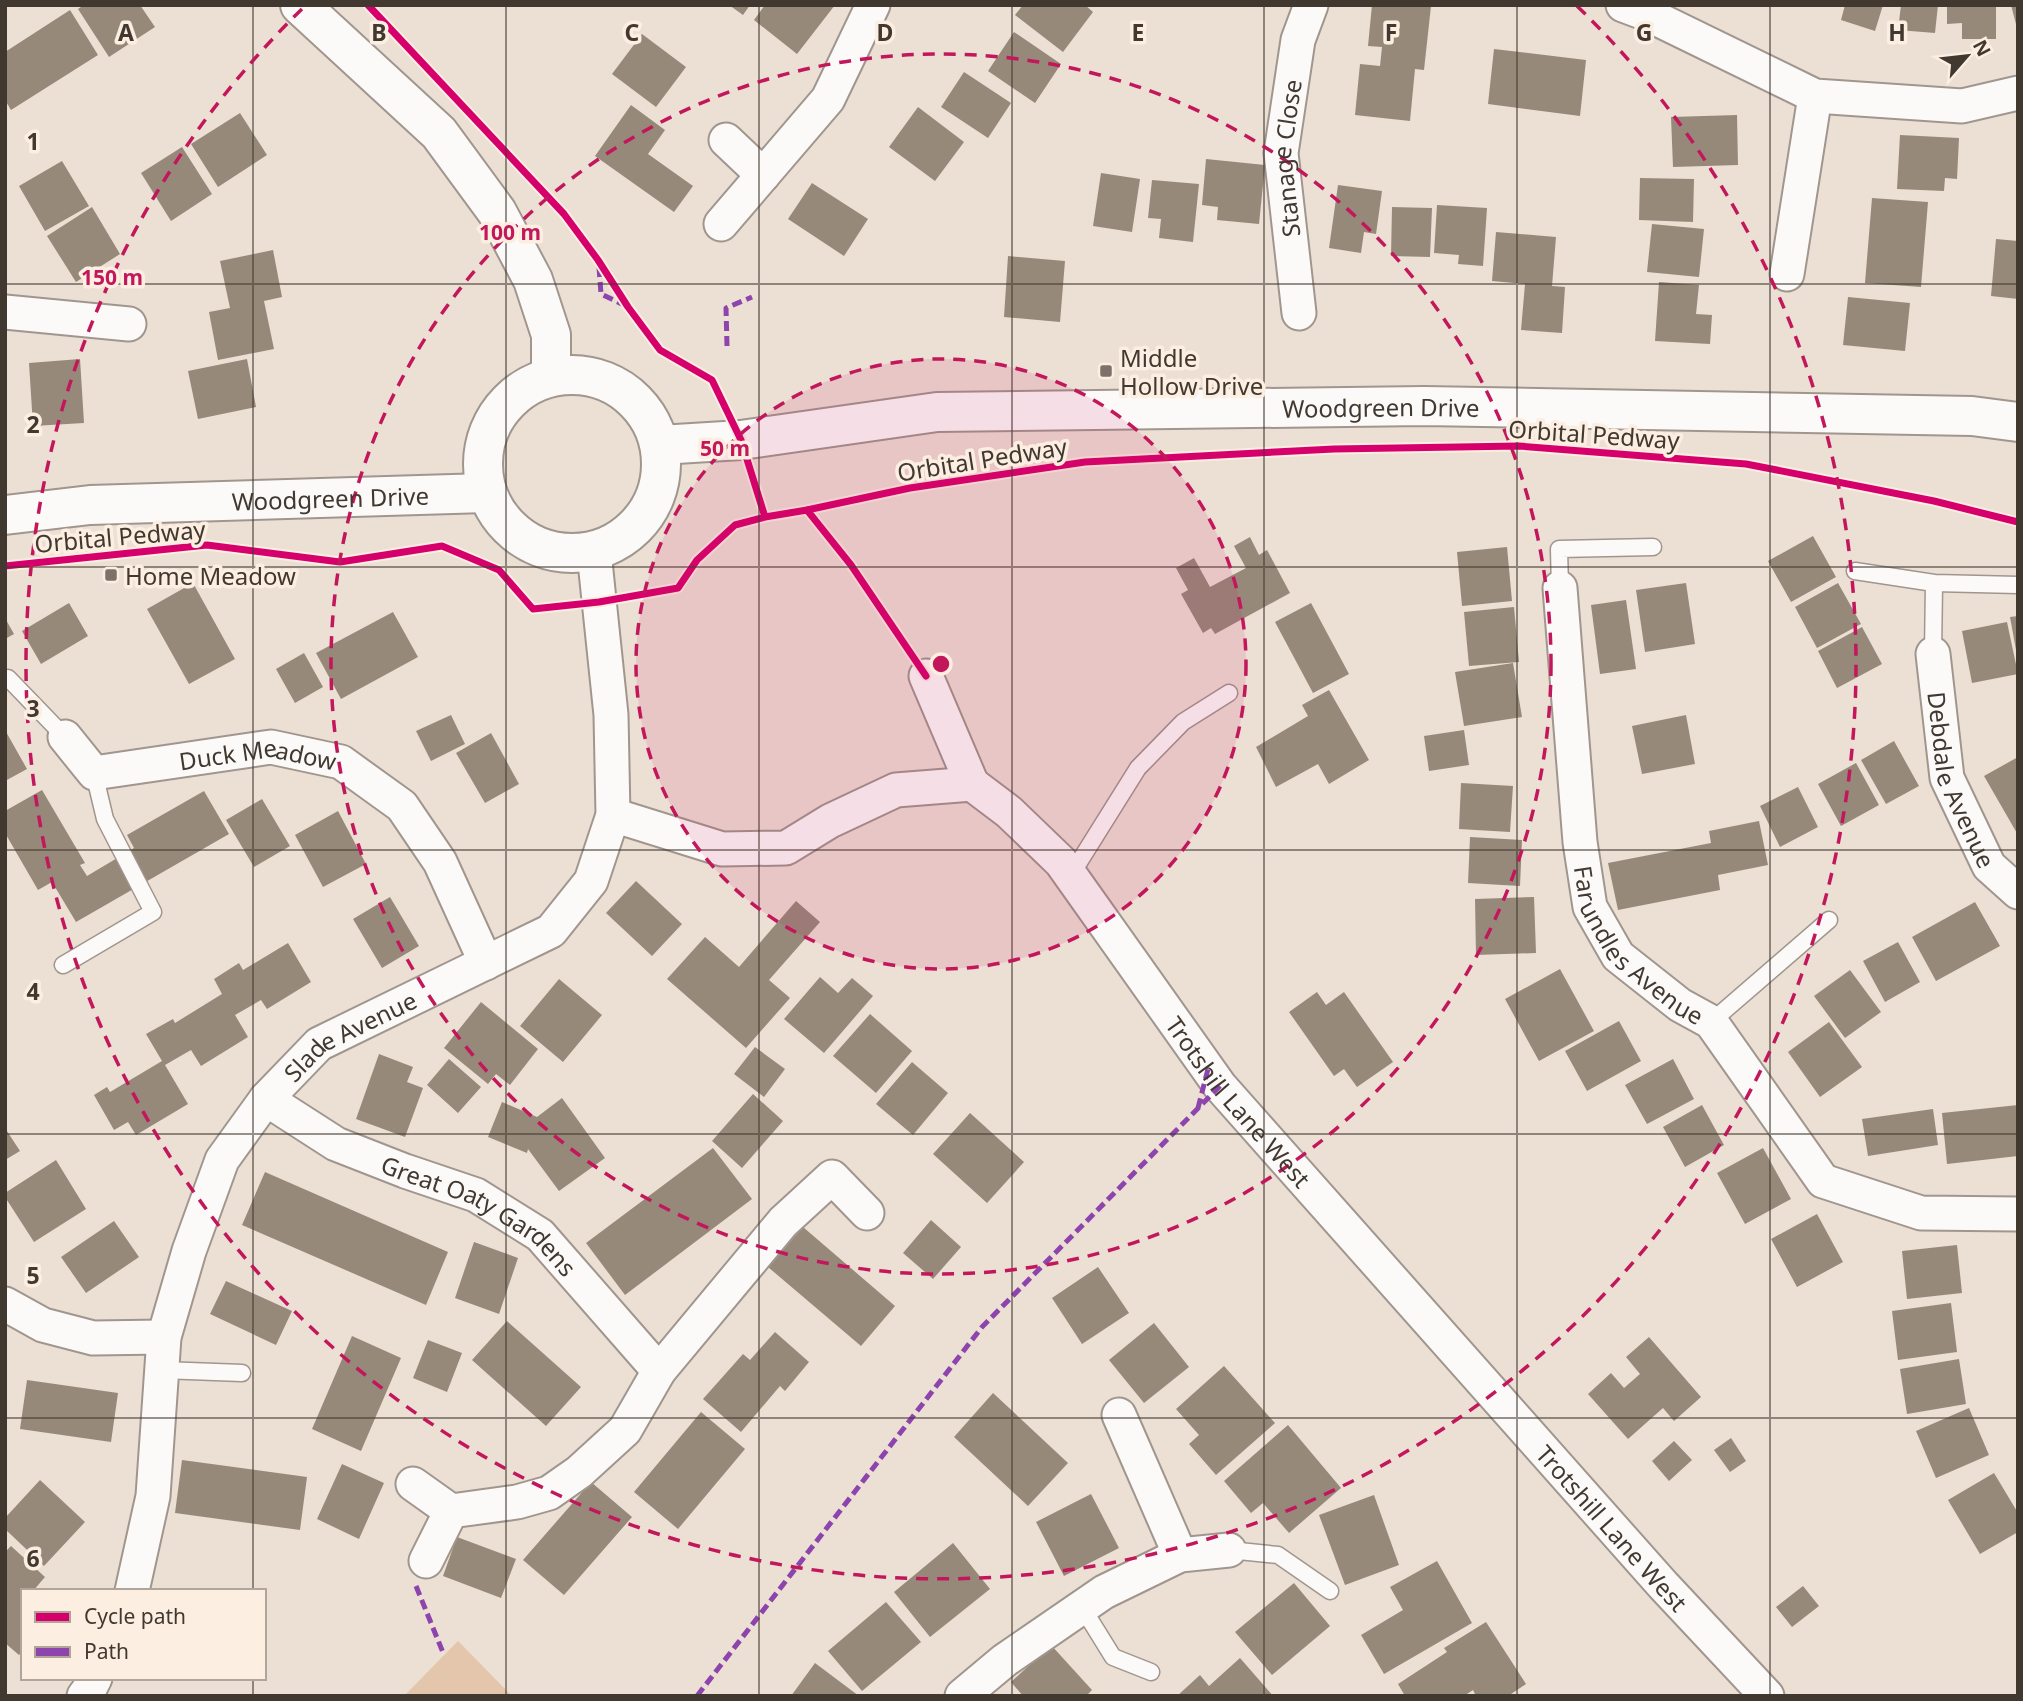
<svg xmlns="http://www.w3.org/2000/svg" width="2023" height="1701" font-family="'Noto Sans',sans-serif">
<style>
.green{fill:#e3c6ac}
.building{fill:#97897a}
.lines{fill:none;stroke-linecap:round;stroke-linejoin:round}
.lane-casing{stroke:#a0968e;stroke-width:19}
.street-casing{stroke:#a0968e;stroke-width:37}
.secondary-casing{stroke:#a0968e;stroke-width:42}
.lane{stroke:#fcfaf9;stroke-width:16}
.street{stroke:#fcfaf9;stroke-width:33}
.secondary{stroke:#fcfaf9;stroke-width:38}
.quiet{stroke:#8e44ad;stroke-width:5;stroke-dasharray:10 5;stroke-linecap:butt}
.cycleway-casing{stroke:#fceee1;stroke-width:11}
.cycleway{stroke:#d6006c;stroke-width:7}
.grid{fill:none;stroke:#413830;stroke-width:2;stroke-opacity:0.55}
.ring{fill:none;stroke:#c2185b;stroke-width:3.5;stroke-dasharray:12 9}
.poi-dot{fill:#7d7269;stroke:#fceee1;stroke-width:2.5}
.labels{text-anchor:middle;dominant-baseline:central;stroke-width:7;stroke-linejoin:round;paint-order:stroke}
.street-label{font-size:24px;fill:#413830;stroke:#fceee1}
.poi-label{font-size:24px;fill:#413830;stroke:#fceee1;text-anchor:start}
.grid-label{font-size:23px;text-anchor:middle;font-weight:bold;fill:#413830;stroke:#fceee1;stroke-width:7;stroke-linejoin:round;paint-order:stroke}
.centre{fill:#c2185b;stroke:#fceee1;stroke-width:3.5}
.ring-label{font-size:21px;text-anchor:middle;font-weight:bold;fill:#c2185b;stroke:#fceee1;stroke-width:7;stroke-linejoin:round;paint-order:stroke}
</style>
<rect width="100%" height="100%" fill="#ecdfd4"/>
<path class="green" d="M458 1641 512 1696H404Z"/>
<path class="building" d="M84 5H140L155 27 109 57 78 9Z
M729 5H750L743 15Z
M765 5H835L797 54 754 20Z
M1023 5H1085L1093 12 1063 52 1015 15Z
M1372 5 1431 6 1424 70 1415 69 1410 121 1355 115 1360 64 1380 66 1382 47 1368 46Z
M1845 5H1883L1875 31 1841 20Z
M1901 5H1938L1935 33 1898 30Z
M1947 5H1996V39H1962V23L1947 24Z
M2011 5H2018V28H2017Z
M70 10 98 55 11 110 5 100V52Z
M1014 32 1061 64 1035 103 988 71Z
M642 34 686 67 656 107 612 74Z
M1494 49 1586 60 1580 116 1488 104Z
M964 72 1011 103 988 138 941 107Z
M631 105 665 130 648 154 693 186 674 212 595 156Z
M918 107 964 142 935 181 889 147Z
M240 113 267 155 218 187 191 144Z
M1737 115 1738 165 1673 167 1671 117Z
M1900 135 1959 138 1957 179 1945 178 1944 191 1897 189Z
M182 147 212 194 171 221 141 173Z
M1206 159 1265 165 1259 224 1217 220 1218 207 1202 205Z
M62 161 89 206 45 231 19 186Z
M1101 173 1140 179 1132 232 1093 226Z
M1640 178 1694 179 1693 222 1639 220Z
M1152 180 1199 184 1193 242 1159 238 1161 219 1148 218Z
M812 183 868 219 844 256 788 219Z
M1338 185 1382 191 1376 234 1364 232 1361 253 1329 248Z
M1872 198 1928 202 1921 287 1865 283Z
M1437 205 1487 208 1483 266 1458 264 1459 255 1434 253Z
M92 207 120 254 76 282 47 236Z
M1392 207 1432 208 1430 257 1391 256Z
M1652 224 1704 229 1699 277 1647 272Z
M1496 232 1556 237 1552 286 1565 287 1562 333 1521 330 1525 284 1492 281Z
M1996 239 2018 241V299L1991 296Z
M273 250 282 297 264 301 274 349 218 360 209 312 230 308 220 261Z
M1008 256 1065 261 1060 322 1004 317Z
M1659 282 1699 285 1696 314 1712 315 1710 344 1655 341Z
M1848 297 1910 303 1905 351 1843 345Z
M80 359 84 423 33 426 29 363Z
M247 359 256 407 198 419 188 371Z
M1813 536 1836 577 1791 602 1768 561Z
M1250 537 1259 555 1267 550 1290 593 1215 634 1211 628 1203 633 1181 594 1188 590 1176 568 1194 558 1210 587 1246 568 1234 546Z
M1507 547 1512 601 1462 606 1457 552Z
M193 583 235 659 189 684 147 609Z
M1686 583 1695 644 1645 652 1636 590Z
M1838 583 1861 624 1817 648 1795 607Z
M1626 600 1636 669 1600 674 1591 605Z
M69 603 88 636 41 664 22 631Z
M1311 603 1349 674 1313 693 1275 622Z
M1514 607 1519 662 1469 666 1464 612Z
M393 612 418 657 341 699 316 653Z
M2018 616V650H2016L2010 617Z
M5 618 14 634 5 639Z
M2007 622 2018 674 1972 683 1962 631Z
M1862 627 1882 664 1837 688 1818 651Z
M304 653 323 687 295 703 276 669Z
M1513 663 1522 717 1464 726 1455 672Z
M1329 690 1369 760 1329 784 1318 764 1276 787 1256 747 1308 716 1302 705Z
M451 715 465 744 431 761 416 731Z
M1686 715 1695 764 1642 774 1632 726Z
M5 730 27 769 5 781Z
M1464 730 1469 765 1429 771 1424 736Z
M491 733 519 784 485 803 456 753Z
M1894 741 1919 786 1886 804 1861 760Z
M2018 757V835L1984 776Z
M1856 763 1879 805 1841 826 1818 784Z
M1461 783 1513 786 1510 832 1459 829Z
M1798 787 1818 827 1780 847 1760 806Z
M42 790 85 863 80 865 87 876 134 848 127 835 204 791 229 834 76 922 52 882 38 890 5 833V811Z
M262 799 290 846 254 867 226 820Z
M338 811 366 864 323 887 295 835Z
M1759 821 1768 865 1718 875 1720 890 1618 910 1608 863 1711 843 1709 831Z
M1470 837 1522 840 1520 886 1468 883Z
M636 881 682 924 652 956 606 913Z
M390 897 419 946 382 968 353 919Z
M1534 897 1536 953 1476 955 1475 899Z
M796 901 820 922 769 980 790 998 746 1048 667 979 705 937 739 967Z
M1975 902 2000 946 1936 981 1912 937Z
M1898 942 1920 982 1885 1002 1863 961Z
M288 943 311 982 267 1009 261 1000 235 1015 248 1037 201 1066 191 1050 165 1065 188 1104 136 1135 128 1122 114 1130 94 1095 107 1087 110 1092 162 1061 146 1034 173 1019 175 1023 222 994 214 979 239 963 243 970Z
M1560 969 1594 1031 1539 1061 1505 999Z
M1850 970 1881 1012 1845 1038 1814 996Z
M820 977 838 993 852 978 873 996 824 1053 784 1019Z
M559 979 602 1015 563 1062 520 1026Z
M1317 992 1326 1005 1344 992 1393 1062 1357 1087 1344 1069 1334 1076 1289 1012Z
M481 1002 538 1049 510 1085 496 1074 488 1084 444 1048Z
M870 1014 912 1051 876 1093 833 1056Z
M1619 1021 1641 1061 1587 1091 1565 1051Z
M1829 1022 1862 1067 1820 1097 1788 1052Z
M755 1047 785 1069 764 1097 734 1074Z
M379 1054 413 1067 407 1082 423 1088 405 1137 356 1119Z
M449 1059 481 1087 458 1113 427 1085Z
M1673 1059 1694 1099 1647 1124 1625 1085Z
M912 1062 948 1093 913 1135 876 1104Z
M753 1094 783 1121 742 1168 712 1141Z
M562 1098 605 1158 559 1191 528 1149 527 1153 488 1137 502 1102 537 1117Z
M1702 1105 1724 1145 1685 1167 1663 1127Z
M2018 1105V1156L1947 1164 1942 1113Z
M1933 1109 1938 1145 1868 1156 1862 1119Z
M970 1113 1024 1162 987 1203 933 1154Z
M5 1128 20 1151 5 1160Z
M713 1148 752 1199 625 1295 586 1243Z
M1763 1148 1791 1199 1745 1224 1717 1173Z
M56 1160 86 1209 34 1242 5 1197V1193Z
M265 1172 448 1252 426 1305 242 1225Z
M1817 1214 1843 1262 1797 1287 1771 1239Z
M931 1220 961 1247 933 1279 903 1253Z
M114 1221 139 1257 86 1293 61 1257Z
M803 1227 895 1306 861 1346 768 1267Z
M474 1242 518 1258 499 1314 455 1298Z
M1957 1245 1962 1293 1907 1299 1902 1251Z
M1098 1267 1129 1313 1082 1344 1052 1298Z
M226 1281 292 1311 276 1345 210 1314Z
M1951 1303 1957 1352 1898 1360 1892 1311Z
M507 1321 581 1387 546 1426 472 1360Z
M1154 1323 1189 1367 1144 1403 1109 1360Z
M775 1332 809 1362 785 1391 780 1386 741 1432 703 1399 743 1354 750 1360Z
M352 1336 401 1358 361 1451 312 1429Z
M1649 1337 1701 1397 1674 1421 1663 1408 1628 1439 1588 1394 1611 1373 1624 1388 1640 1374 1626 1357Z
M428 1340 462 1353 447 1392 413 1378Z
M1959 1359 1966 1404 1907 1414 1900 1369Z
M1224 1366 1275 1423 1216 1475 1189 1444 1199 1435 1176 1409Z
M27 1380 118 1393 111 1442 20 1429Z
M993 1393 1068 1463 1028 1506 954 1437Z
M1969 1408 1989 1455 1936 1478 1916 1431Z
M701 1412 745 1449 678 1529 634 1492Z
M1288 1425 1341 1488 1289 1533 1263 1503 1251 1513 1224 1481Z
M1731 1438 1746 1461 1730 1472 1714 1450Z
M1674 1441 1692 1460 1669 1481 1652 1461Z
M182 1460 307 1477 300 1530 175 1513Z
M342 1464 384 1483 359 1539 317 1519Z
M1994 1473 2018 1513V1532L1980 1554 1948 1500Z
M40 1480 85 1522 44 1566 5 1529V1518Z
M591 1482 632 1517 564 1595 523 1560Z
M1091 1494 1119 1548 1064 1576 1036 1522Z
M1374 1495 1399 1565 1345 1585 1319 1515Z
M457 1537 516 1559 501 1598 443 1576Z
M953 1543 990 1589 930 1637 894 1592Z
M11 1546 45 1577 33 1591H23V1651L19 1655 5 1643V1552Z
M1437 1561 1472 1623 1384 1674 1361 1635 1403 1610 1390 1587Z
M1294 1583 1330 1626 1272 1675 1235 1632Z
M1803 1586 1819 1606 1792 1627 1776 1607Z
M886 1602 921 1642 862 1691 828 1651Z
M1486 1622 1526 1684 1508 1696H1476L1473 1690 1464 1696H1405L1398 1684 1447 1652 1444 1648Z
M1051 1645 1092 1690 1086 1696H1023L1011 1682Z
M1240 1658 1273 1696H1177L1200 1675 1209 1686Z
M815 1663 859 1696H791Z"/>
<g class="lines">
<g class="lane-casing">
<path id="lane" d="M1855 571 1934 583 1933 654
M1934 583 2018 585
M1560 588 1559 549 1653 547
M8 678 65 737
M1071 875 1138 768 1183 722 1229 693
M63 965 153 912 105 819 94 773
M1711 1022 1829 920
M162 1370 242 1373
M1229 1550 1278 1555 1330 1591
M1082 1607 1113 1657 1151 1672"/>
</g>
<g class="street-casing">
<g id="street">
<path d="M1623 5 1647 14 1815 96 1962 106 2018 93"/>
<path d="M726 140 763 175"/>
<path d="M721 224 828 99 873 5"/>
<path d="M1787 274 1815 96"/>
<path d="M5 312 129 324"/>
<path id="s1" d="M1299 313 1281 153 1298 40 1311 5"/>
<path id="s2" d="M1560 588 1580 842 1590 907 1618 956 1680 1005 1711 1022 1823 1181 1921 1213 2018 1214"/>
<path id="s3" d="M1933 654 1947 778 1989 866 2018 892"/>
<path d="M926 676 972 784"/>
<path id="s4" d="M65 737 94 773 271 747 341 762 402 806 440 862 486 963"/>
<path id="s5" d="M613 815 722 849 786 848 830 821 896 790 972 784 1009 812 1061 862 1220 1086 1663 1585 1767 1696"/>
<path id="s6" d="M266 1099 336 1144 405 1171 476 1195 540 1235 659 1371"/>
<path d="M5 1304 43 1325 93 1338 164 1337"/>
<path d="M1119 1415 1180 1555"/>
<path d="M413 1484 451 1511"/>
<path d="M426 1561 451 1511 517 1502 549 1493 579 1472 625 1430 659 1371 783 1222 832 1177 867 1213"/>
<path id="s7" d="M132 1591 153 1496 164 1337 189 1251 222 1160 266 1099 319 1044 551 931 591 881 613 815 611 715 594 552"/>
<path d="M84 1696 90 1688 95 1678"/>
<path d="M962 1696 1005 1660 1104 1592 1180 1555 1229 1550"/>
</g>
</g>
<g class="secondary-casing">
<g id="secondary">
<path d="M300 5 439 133 497 212 533 280 551 335V376"/>
<circle cx="572" cy="464" r="89"/>
<path id="s8" d="M660 445 741 440 937 412 1424 406 1972 416 2018 422"/>
<path id="s9" d="M5 515 90 505 486 493"/>
</g>
</g>
<use href="#lane" class="lane"/>
<use href="#street" class="street"/>
<use href="#secondary" class="secondary"/>
<path class="quiet" d="M599 267 601 294 624 305
M727 346 726 308 752 297
M1198 1108 1208 1069
M416 1586 444 1655
M697 1696 982 1327 1220 1086"/>
<g class="cycleway-casing">
<path id="cycleway" d="M368 5 564 214 598 260 628 307 660 350 712 380 741 440 765 517
M807 510 851 565 926 676
M5 566 207 545 340 562 442 546 499 570 533 609 599 602 678 588 697 560 735 525 765 517 807 510 910 488 1085 462 1334 449 1519 446 1746 464 1934 501 2018 522"/>
</g>
<use href="#cycleway" class="cycleway"/>
</g>
<path class="grid" d="M253 5V1591M506 5V1696M759 5V1696M1012 5V1696M1264 5V1696M1517 5V1696M1770 5V1696M5 284H2018M5 567H2018M5 850H2018M5 1134H2018M5 1418H2018M253 1678V1696"/>
<circle cx="941" cy="664" r="305" fill="#c2185b" fill-opacity=".12"/>
<g class="ring">
<circle cx="941" cy="664" r="305"/>
<circle cx="941" cy="664" r="610"/>
<path d="M1577 6A915 915 0 1 1 305 6"/>
</g>
<g class="poi-dot">
<rect x="1099" y="364" width="14" height="14" rx="3.5"/>
<rect x="104" y="568" width="14" height="14" rx="3.5"/>
</g>
<g class="labels">
<g class="street-label">
<text stroke="none"><textPath href="#s1" startOffset="156">Stanage Close</textPath></text>
<text stroke="none"><textPath href="#s8" startOffset="723">Woodgreen Drive</textPath></text>
<text transform="translate(1594 434) rotate(4)">Orbital Pedway</text>
<text transform="translate(982 459) rotate(-9)">Orbital Pedway</text>
<text stroke="none"><textPath href="#s9" startOffset="326">Woodgreen Drive</textPath></text>
<text transform="translate(120 536) rotate(-5)">Orbital Pedway</text>
<text stroke="none"><textPath href="#s4" startOffset="212">Duck Meadow</textPath></text>
<text stroke="none"><textPath href="#s3" startOffset="130">Debdale Avenue</textPath></text>
<text stroke="none"><textPath href="#s2" startOffset="380">Farundles Avenue</textPath></text>
<text stroke="none"><textPath href="#s7" startOffset="625">Slade Avenue</textPath></text>
<text stroke="none"><textPath href="#s5" startOffset="796">Trotshill Lane West</textPath></text>
<text stroke="none"><textPath href="#s6" startOffset="245">Great Oaty Gardens</textPath></text>
<text stroke="none"><textPath href="#s5" startOffset="1363">Trotshill Lane West</textPath></text>
</g>
<g class="poi-label">
<text x="1120" y="357">Middle<tspan x="1120" dy="28">Hollow Drive</tspan></text>
<text x="125" y="575">Home Meadow</text>
</g>
</g>
<g class="grid-label">
<text x="126" y="41">A</text>
<text x="379" y="41">B</text>
<text x="632" y="41">C</text>
<text x="885" y="41">D</text>
<text x="1138" y="41">E</text>
<text x="1391" y="41">F</text>
<text x="1644" y="41">G</text>
<text x="1897" y="41">H</text>
<text x="33" y="150">1</text>
<text x="33" y="433">2</text>
<text x="33" y="717">3</text>
<text x="33" y="1000">4</text>
<text x="33" y="1284">5</text>
<text x="33" y="1567">6</text>
</g>
<circle cx="941" cy="664" r="10" class="centre"/>
<g class="ring-label">
<text x="510" y="240">100 m</text>
<text x="112" y="285">150 m</text>
<text x="725" y="456">50 m</text>
</g>
<rect width="2023" height="1701" fill="none" stroke="#413830" stroke-width="14"/>
<rect x="21" y="1589" width="245" height="91" fill="#fceee1" stroke="#b1a59a" stroke-width="2"/>
<rect x="35" y="1612" width="35" height="10" fill="#d6006c" stroke="#b1a59a" stroke-width="2"/>
<text x="84" y="1624" font-size="21" fill="#413830">Cycle path</text>
<rect x="35" y="1647" width="35" height="10" fill="#8e44ad" stroke="#b1a59a" stroke-width="2"/>
<text x="84" y="1659" font-size="21" fill="#413830">Path</text>
<g transform="translate(1967 56) rotate(62)" stroke="#fceee1" stroke-width="5" paint-order="stroke">
<path d="M0-5L12 26L0 18L-12 26Z" fill="#413830"/>
<text y="-10" font-size="19" font-weight="bold" text-anchor="middle" fill="#413830">N</text>
</g>
</svg>
